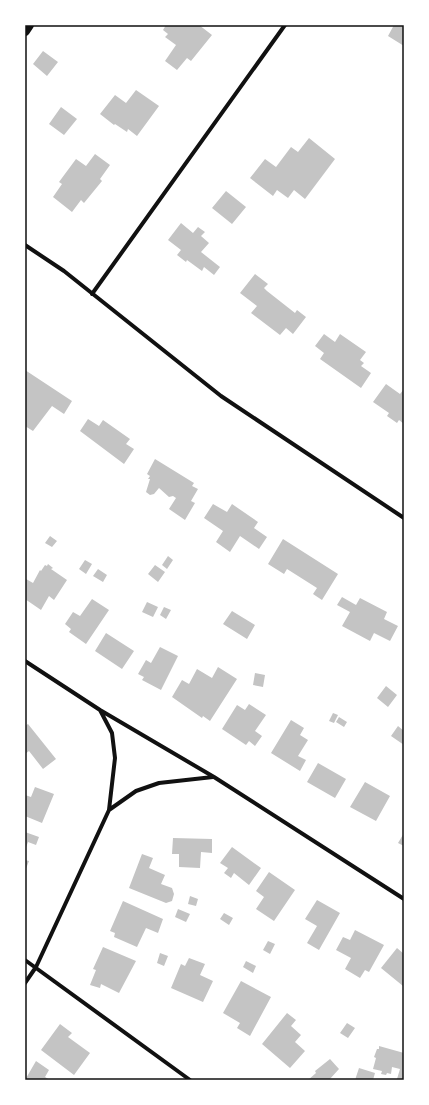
<svg xmlns="http://www.w3.org/2000/svg" width="429" height="1105" font-family="'Roboto Condensed',sans-serif">
<style>
.building{fill:#c4c4c4}
.lines{fill:none;stroke-linecap:round;stroke-linejoin:round}
.minor{stroke:#111;stroke-width:4}
.primary{stroke:#111;stroke-width:10}
.neatline{fill:none;stroke:#111;stroke-width:1.5}
</style>
<rect width="100%" height="100%" fill="#fff"/>
<path class="building" d="M166 25H199L212 35 191 61 187 58 177 70 165 61 176 45 165 37 168 34 163 30Z
M394 25H404V46L388 36Z
M43 51 58 62 47 76 33 64Z
M136 90 159 106 137 136 128 129 127 132 115 124 114 125 100 114 115 95 126 103Z
M61 107 77 119 64 135 49 124Z
M309 138 335 159 305 199 294 190 288 198 277 190 273 196 250 178 265 159 276 167 291 147 298 152Z
M95 154 110 165 100 179 102 181 84 203 81 200 72 212 53 197 62 184 59 182 76 159 86 166Z
M226 191 246 207 232 224 212 208Z
M181 223 193 233 198 227 205 232 201 236 209 243 201 252 220 267 214 275 204 267 202 271 187 260 186 262 177 255 181 250 168 240Z
M255 274 268 284 264 288 267 291 295 313 297 310 306 317 293 334 286 328 280 335 251 313 257 306 240 293Z
M324 334 335 342 340 334 366 352 360 360 364 363 361 366 371 373 361 388 320 359 324 353 315 346Z
M25 370 72 401 64 414 52 406 33 431 25 426Z
M386 384 400 394 404 389V424L399 420 397 423 387 416 389 413 373 402Z
M88 419 99 426 103 420 130 439 126 444 134 449 124 464 80 431Z
M155 459 194 483 192 486 198 489 191 501 195 503 185 520 169 509 176 498 173 496 169 497 159 488 154 494 150 495 146 492 150 479H148L150 476 147 474Z
M213 504 227 512 232 504 258 522 254 528 267 537 259 549 240 536 230 552 216 542 223 531 204 518Z
M50 536 57 541 52 547 45 543Z
M283 539 338 574 322 600 313 594 317 588 287 569 284 574 268 564Z
M168 556 173 560 167 569 162 565Z
M85 560 92 564 86 574 79 569Z
M48 564 53 568 51 569 67 580 54 600 49 596 41 610 25 599V580L26 579 33 583 40 570 41 571 45 565 47 566Z
M155 565 165 572 158 582 148 574Z
M98 569 107 575 103 582 93 576Z
M342 597 356 605 360 598 387 612 384 619 398 626 390 641 374 633 370 641 342 626 350 612 337 605Z
M92 599 109 610 86 644 69 632 71 629 65 624 73 612 80 616Z
M147 602 158 607 153 617 142 612Z
M164 607 171 610 166 619 160 615Z
M232 611 255 625 247 639 223 624Z
M106 633 134 651 122 669 95 651Z
M160 647 178 656 161 690 142 680 144 677 138 674 146 660 151 663Z
M218 667 237 679 210 721 203 716 202 718 172 697 182 680 189 684 197 669 212 678Z
M255 673 265 675 263 687 253 685Z
M386 686 397 695 388 707 377 698Z
M249 704 266 715 255 731 262 736 255 746 249 741 246 745 222 729 237 705 245 710Z
M333 713 338 715 334 723 329 721Z
M339 717 347 722 344 727 336 722Z
M291 720 304 728 300 735 308 740 298 756 306 760 300 771 271 753Z
M28 724 56 759 43 769 29 751 25 754V726Z
M398 726 404 731V745L391 736Z
M318 763 346 779 335 798 307 782Z
M365 782 390 796 376 821 350 807Z
M35 787 54 794 42 823 25 816V795L31 797Z
M25 832 39 837 36 845 28 842 25 850Z
M404 833V846L398 843Z
M173 838 212 839V853L201 852 200 868 179 867V854H172Z
M232 847 261 868 249 885 234 873 231 878 224 873 228 868 220 863Z
M142 854 153 858 149 868 165 875 161 884 172 888 174 894 172 901 166 903 129 888Z
M25 860 29 861 25 871Z
M269 872 295 890 274 921 256 909 264 897 256 891Z
M190 896 198 899 196 906 188 904Z
M317 900 340 913 319 950 307 943 317 926 305 919Z
M123 901 163 919 158 933 146 928 137 947 114 937 115 933 110 931Z
M178 909 190 914 186 922 175 917Z
M224 913 233 918 229 925 220 919Z
M355 930 384 945 369 972 365 970 360 978 345 969 351 958 336 950 343 937 350 940Z
M268 941 275 944 270 954 263 950Z
M103 947 136 961 119 993 101 984 100 988 90 985 96 970 93 969Z
M397 948 404 954 403 986 381 968Z
M160 953 168 956 164 966 157 963Z
M189 958 205 964 200 975 213 981 203 1002 171 988 181 964 185 966Z
M246 961 256 966 253 973 243 967Z
M241 981 271 997 250 1036 237 1028 240 1023 223 1013Z
M287 1013 296 1020 291 1026 301 1035 295 1042 305 1051 290 1068 262 1044Z
M347 1023 355 1028 348 1038 340 1033Z
M60 1024 72 1033 68 1037 90 1053 74 1075 41 1050Z
M379 1046 404 1053V1080L397 1079 400 1069 392 1067 391 1074 387 1073 386 1075 381 1074 382 1071 373 1069 376 1058 374 1057 377 1049H379Z
M330 1059 339 1069 329 1080H308L316 1073 315 1071Z
M36 1061 49 1070 45 1077 50 1080H25Z
M359 1068 375 1073 373 1080H355Z"/>
<g class="lines">
<path class="minor" d="M25 245 64 271 221 396 404 518
M92 294 285 25
M25 661 100 710 214 777 404 899
M109 810 136 791 159 783 213 777
M25 960 190 1080
M25 983 36 967 109 810 115 758 112 733 100 710"/>
<path class="primary" d="M25 31 29 25"/>
</g>
<rect width="429" height="1105" fill="none" stroke="#ffffff" stroke-width="52"/>
<rect x="26" y="26" width="377" height="1053" class="neatline"/>
</svg>
